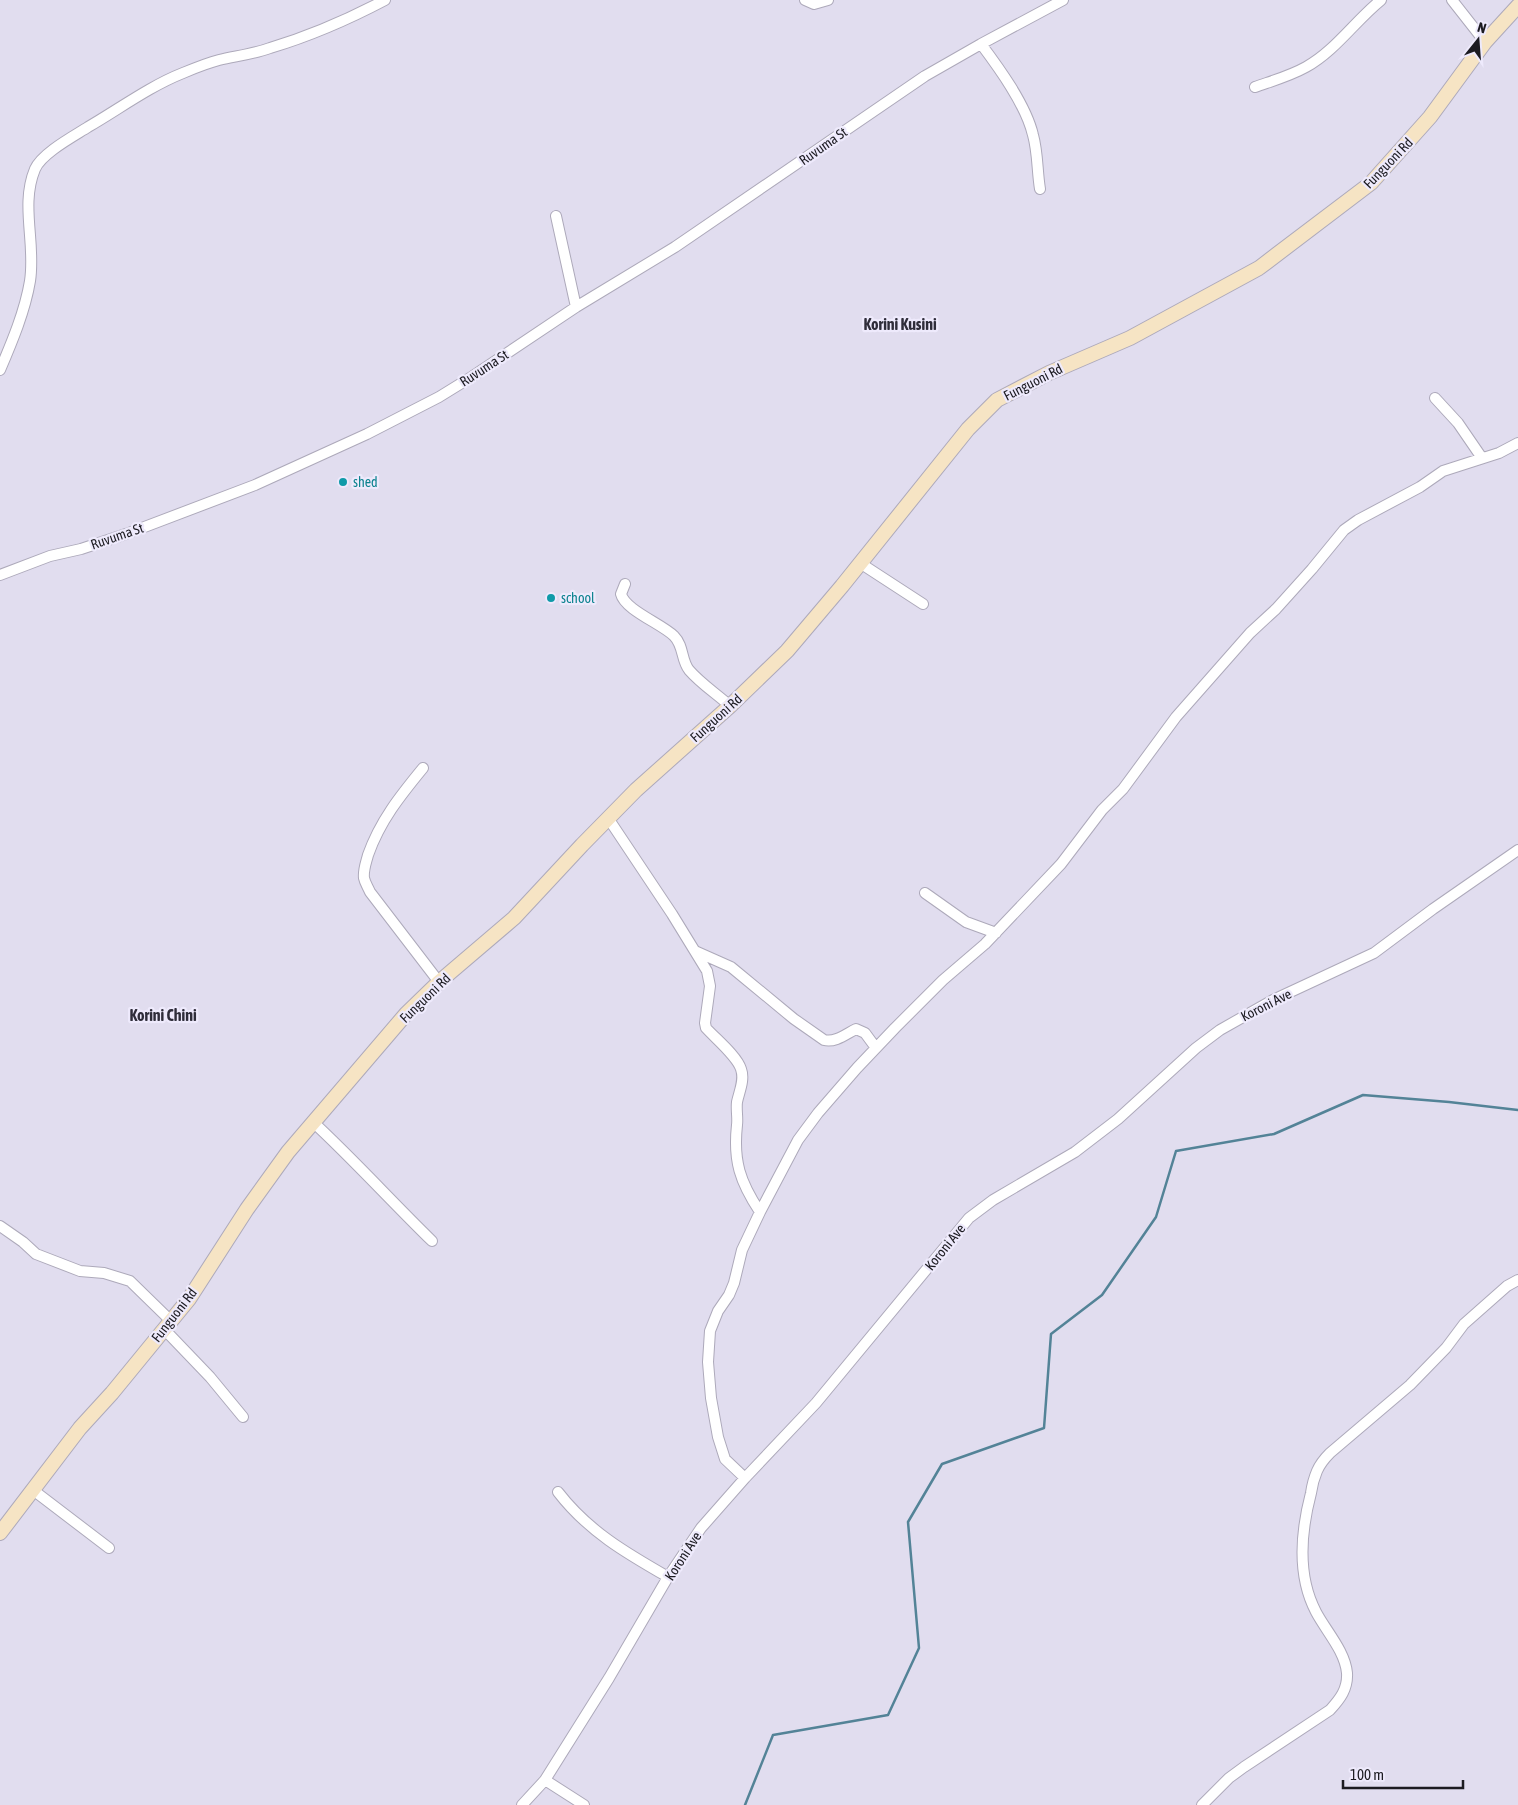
<svg xmlns="http://www.w3.org/2000/svg" width="1518" height="1805" font-family="'Asap Condensed',sans-serif">
<style>
.lines{fill:none;stroke-linecap:round;stroke-linejoin:round}
.stream{stroke:#538397;stroke-width:2.5}
.street-casing{stroke:#ada9ba;stroke-width:12}
.secondary-casing{stroke:#ada9ba;stroke-width:16}
.street{stroke:#fff;stroke-width:10}
.secondary{stroke:#f6e4c4;stroke-width:14}
.culture-dot{fill:#0f9aa8;stroke:#eeeafc;stroke-width:2}
.labels{text-anchor:middle;dominant-baseline:central;stroke-width:4.5;stroke-linejoin:round;paint-order:stroke}
.street-label{font-size:14px;fill:#1c1b21;stroke:#eeeafc}
.culture-label{font-size:14px;fill:#0d838f;stroke:#eeeafc;text-anchor:start}
.quarter-label{font-size:16px;font-weight:bold;fill:#2f2d3a;stroke:#eeeafc}
</style>
<rect width="100%" height="100%" fill="#e1ddef"/>
<g class="lines">
<path class="stream" d="M745 1805 773 1735 888 1715 919 1648 908 1522 942 1464 1044 1428 1051 1334 1102 1295 1156 1217 1176 1151 1274 1134 1363 1095 1449 1102 1518 1110"/>
<g class="street-casing">
<path id="street" d="M805 0 814 4 828 0
M1452 0 1485 42
M981 44C999 68 1026 105 1033 135 1038 153 1037 171 1040 189
M1255 87C1272 81 1290 76 1306 67 1335 51 1355 21 1381 0
M556 216 576 307
M0 370C12 342 25 311 30 281 36 243 20 205 35 169 42 153 74 136 88 127 119 109 150 86 183 73 195 68 207 63 219 60 236 56 254 54 270 48 310 36 349 19 385 0
M1435 398 1458 423 1482 458
M860 563 923 604
M0 575 50 556 81 549 126 534 255 485 367 434 439 397 473 376 576 307 675 247 925 76 981 44 1063 0
M625 584 621 594C625 610 662 624 674 636 684 646 681 660 689 670 701 684 717 694 730 706
M423 768C400 796 380 821 368 855 366 863 363 870 364 878 365 883 368 887 370 892L439 982
M608 818 672 914 707 971 710 986 705 1023 706 1028C716 1039 737 1056 741 1069 745 1080 739 1092 737 1102 736 1110 738 1118 737 1125 733 1161 740 1182 760 1212
M925 893 966 922 996 933
M695 951 731 967 794 1019 824 1040C835 1043 846 1034 856 1029L865 1033 876 1048
M313 1122C354 1160 392 1202 432 1241
M0 1226 23 1242 36 1254 80 1271 104 1273 130 1281 171 1321
M164 1329 210 1377 243 1417
M745 1478 725 1459 718 1437 711 1398 708 1362 710 1331 718 1311 729 1295 734 1283 742 1250 760 1212 798 1140 818 1113 857 1068 895 1028 943 980 985 944 1061 864 1102 810 1123 789 1176 717 1250 633 1276 609 1312 569 1344 530 1358 520 1420 487 1443 471 1499 453 1518 443
M33 1490 109 1548
M558 1492C588 1531 626 1553 668 1577
M545 1780 584 1805
M522 1805 545 1780 609 1678 668 1577 701 1528 745 1478 816 1403 969 1218 993 1200 1075 1152 1118 1119 1196 1048 1220 1030 1273 1000 1374 953 1433 909 1518 850
M1202 1805 1229 1778 1244 1767 1330 1710C1340 1699 1348 1689 1347 1673 1345 1651 1326 1631 1316 1612 1297 1576 1301 1531 1311 1493 1312 1486 1314 1478 1317 1471 1320 1464 1325 1458 1330 1453L1410 1385 1446 1348 1464 1324 1507 1286 1518 1280"/>
</g>
<g class="secondary-casing">
<path id="secondary" d="M0 1533 80 1428 112 1393 189 1299 247 1209 288 1152 406 1014 439 982 514 918 582 845 636 790 730 706 787 651 842 586 968 429 997 400 1049 373 1130 338 1259 268 1371 183 1430 117 1485 42 1518 6"/>
</g>
<use href="#street" class="street"/>
<use href="#secondary" class="secondary"/>
</g>
<g class="culture-dot">
<circle cx="343" cy="482" r="5"/>
<circle cx="551" cy="598" r="5"/>
</g>
<g class="labels">
<g class="street-label">
<text transform="translate(823 146) rotate(-35)">Ruvuma St</text>
<text transform="translate(1388 163) rotate(-46)">Funguoni Rd</text>
<text transform="translate(484 368) rotate(-33)">Ruvuma St</text>
<text transform="translate(1033 382) rotate(-27)">Funguoni Rd</text>
<text transform="translate(117 536) rotate(-19)">Ruvuma St</text>
<text transform="translate(716 718) rotate(-42)">Funguoni Rd</text>
<text transform="translate(425 998) rotate(-44)">Funguoni Rd</text>
<text transform="translate(1266 1005) rotate(-27)">Koroni Ave</text>
<text transform="translate(945 1247) rotate(-51)">Koroni Ave</text>
<text transform="translate(174 1315) rotate(-52)">Funguoni Rd</text>
<text transform="translate(683 1556) rotate(-57)">Koroni Ave</text>
</g>
<g class="culture-label">
<text x="353" y="482">shed</text>
<text x="561" y="598">school</text>
</g>
<g class="quarter-label">
<text x="900" y="324">Korini Kusini</text>
<text x="163" y="1015">Korini Chini</text>
</g>
</g>
<g transform="translate(1478 40) rotate(17)" stroke="#eeeafc" stroke-width="4" paint-order="stroke">
<path d="M0-4L9 19L0 12L-9 19Z" fill="#1c1b21"/>
<text y="-8" font-size="14" font-weight="bold" text-anchor="middle" fill="#1c1b21">N</text>
</g>
<path d="M1343 1780v8h120v-8" fill="none" stroke="#1c1b21" stroke-width="2.5"/>
<text x="1350" y="1780" font-size="15" fill="#1c1b21" stroke="#eeeafc" stroke-width="4" paint-order="stroke">100 m</text>
</svg>
